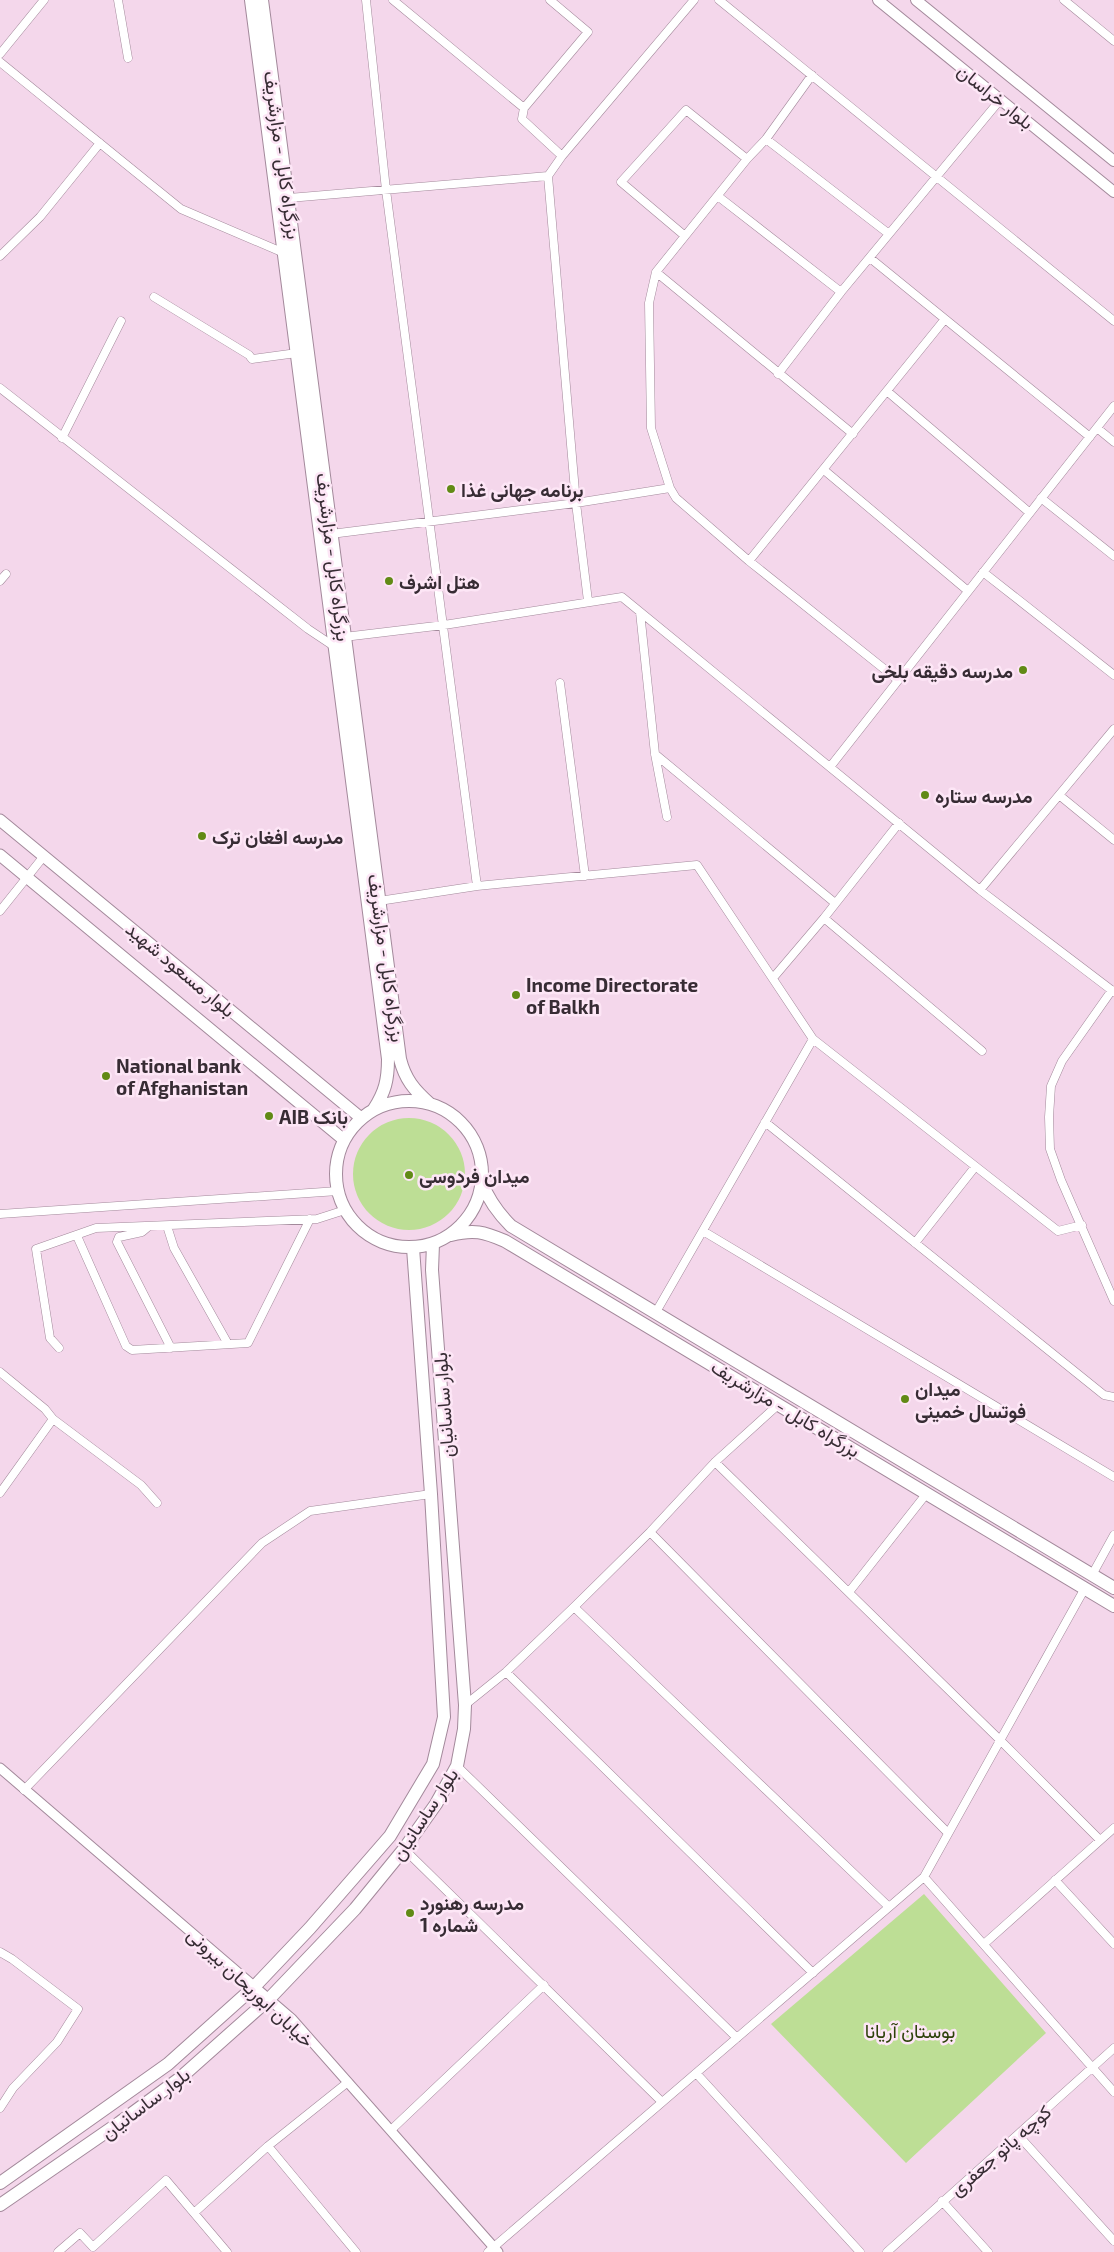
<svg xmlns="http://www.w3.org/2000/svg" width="1114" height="2252" font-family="'Exo 2',Vazirmatn,sans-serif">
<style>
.green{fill:#bdde95}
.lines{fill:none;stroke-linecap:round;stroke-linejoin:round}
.minor-casing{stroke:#a3899b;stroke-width:9}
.tertiary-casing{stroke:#a3899b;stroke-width:11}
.secondary-casing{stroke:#a3899b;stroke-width:12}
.primary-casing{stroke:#a3899b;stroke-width:13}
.trunk-casing{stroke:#a3899b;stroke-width:14}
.minor{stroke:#fff;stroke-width:8}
.tertiary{stroke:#fff;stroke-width:9}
.secondary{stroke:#fff;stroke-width:10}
.primary{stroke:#fff;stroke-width:11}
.trunk{stroke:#fff;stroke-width:12}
.poi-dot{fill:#618a15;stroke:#fde6f6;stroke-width:2}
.labels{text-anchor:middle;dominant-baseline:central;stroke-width:5;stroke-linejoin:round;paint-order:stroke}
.street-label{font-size:19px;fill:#372c34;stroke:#fde6f6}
.poi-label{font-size:19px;font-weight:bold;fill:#372c34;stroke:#fde6f6;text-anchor:start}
.park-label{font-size:19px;fill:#2d4109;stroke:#fde6f6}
</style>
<rect width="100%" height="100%" fill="#f4d7eb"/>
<path class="green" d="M353 1174a56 56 0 1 1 112 0a56 56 0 1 1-112 0Z
M924 1894 1046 2033 906 2163 771 2024Z"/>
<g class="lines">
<g class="minor-casing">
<path id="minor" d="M118 0 128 58
M366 0 386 190 477 886
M393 0 524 108
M550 0 588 32 524 108 522 119 562 156
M719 0 1114 321
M1064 0 1114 41
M0 54 44 0
M0 62 181 209 284 253
M812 75 766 139 747 159 656 272 649 303 651 428 670 488 676 498 749 561 898 680
M766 139 889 234
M719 197 841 292
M289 198 548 176
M685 236 621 182 686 110 747 159
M0 256 40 217 100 143
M870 258 1090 437
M656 272 853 434
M154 297 249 355 252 359 297 353
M778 374 841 292 1000 100
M0 388 308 629 335 647
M888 392 1030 513
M1097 428 1114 442
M62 438 121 321
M824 470 968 591
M1041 498 1114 556
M331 534 576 503 670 488
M749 561 945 319
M983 572 1114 675
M0 581 6 574
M588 601 576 503 548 176 562 156 694 0
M640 612 655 754 667 817
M344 637 444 625 622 597 980 890 1114 992
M560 683 585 876
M655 754 835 903
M830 767 1114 406
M1059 795 1114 840
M980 890 1114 729
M379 901 477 886 697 865 813 1039 1058 1231 1082 1225
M0 911 44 856
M824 918 982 1051
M773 978 824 918 899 823
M1112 990 1062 1061 1051 1086 1049 1117 1050 1149 1061 1180 1114 1301
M765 1122 1104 1395 1114 1397
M0 1214 338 1191
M167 1226 174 1248 228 1344
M148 1227 142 1232 119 1237 117 1242 171 1348
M703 1231 1114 1477
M77 1236 126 1346 132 1350 248 1343 310 1219
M915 1243 975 1167
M656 1312 813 1039
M59 1348 50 1338 36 1249 96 1228 317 1219 345 1210
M0 1372 45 1409 53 1419 0 1493
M53 1419 141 1485 157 1503
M715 1462 999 1739 1100 1840
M650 1532 948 1833
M1092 1575 1114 1535
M849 1592 927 1493
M574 1607 889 1907
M506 1672 813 1973
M465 1705 506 1672 574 1607 650 1532 715 1462 779 1404
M457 1766 737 2038
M24 1790 262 1543 310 1511 431 1494
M404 1849 662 2102
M924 1877 1114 2092
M1055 1880 1114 1944
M984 1944 1114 1828
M0 1952 12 1959 78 2009 57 2042 13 2088 0 2108
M696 2073 860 2252
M391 2130 544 1985
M1018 2135 1114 2241
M268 2146 356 2252
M942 2201 988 2252
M194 2213 268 2146 348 2082
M58 2252 80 2233 93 2247 166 2180 227 2252
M488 2252 924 1877 1085 1588
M887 2252 1114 2048"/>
</g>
<g class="tertiary-casing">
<path id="tertiary" d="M0 1768 292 2019 498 2252"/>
</g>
<g class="secondary-casing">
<path id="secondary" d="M878 0 1114 192
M916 0 1114 161"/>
</g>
<g class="primary-casing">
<path id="primary" d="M0 820 361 1118
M0 855 344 1140"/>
</g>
<g class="trunk-casing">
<path id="trunk" d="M251 0 388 1059C388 1080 385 1092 374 1109
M262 0 400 1059C405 1079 414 1090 430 1104
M336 1174a73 73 0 1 1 146 0a73 73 0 1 1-146 0Z
M482 1183C489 1201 498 1213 511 1226L1114 1588
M451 1235C474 1229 484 1232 505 1241L1114 1606
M0 2183 168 2064 255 1986 310 1928 390 1836 433 1764 444 1717 431 1494 413 1248
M0 2205 119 2123 179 2079 269 1999 355 1909 404 1849 436 1804 457 1766 464 1729 465 1705 432 1270 433 1244"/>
</g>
<use href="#minor" class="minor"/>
<use href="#tertiary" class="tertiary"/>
<use href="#secondary" class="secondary"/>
<use href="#primary" class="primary"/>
<use href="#trunk" class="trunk"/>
</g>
<g class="poi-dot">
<circle cx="451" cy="489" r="5"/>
<circle cx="389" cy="581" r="5"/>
<circle cx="1023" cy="670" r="5"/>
<circle cx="925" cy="795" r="5"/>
<circle cx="202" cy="836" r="5"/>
<circle cx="516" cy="995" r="5"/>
<circle cx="106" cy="1076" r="5"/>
<circle cx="269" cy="1116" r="5"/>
<circle cx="409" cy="1175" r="5"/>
<circle cx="905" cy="1399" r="5"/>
<circle cx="410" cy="1913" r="5"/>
</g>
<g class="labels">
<g class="street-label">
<text transform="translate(996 96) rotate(39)">بلوار خراسان</text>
<text transform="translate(283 155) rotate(82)">بزرگراه کابل - مزارشریف</text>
<text transform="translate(334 557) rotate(83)">بزرگراه کابل - مزارشریف</text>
<text transform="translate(387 958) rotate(82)">بزرگراه کابل - مزارشریف</text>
<text transform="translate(181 969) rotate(40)">بلوار مسعود شهید</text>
<text transform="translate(443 1405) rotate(-94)">بلوار ساسانیان</text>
<text transform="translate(786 1408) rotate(31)">بزرگراه کابل - مزارشریف</text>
<text transform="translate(424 1814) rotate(-57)">بلوار ساسانیان</text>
<text transform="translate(251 1987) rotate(43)">خیابان ابوریحان بیرونی</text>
<text transform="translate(145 2103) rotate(-37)">بلوار ساسانیان</text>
<text transform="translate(1000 2150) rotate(-41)">کوچه پاتو جعفری</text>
</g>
<g class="poi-label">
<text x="461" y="489">برنامه جهانی غذا</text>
<text x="399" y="581">هتل اشرف</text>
<text x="1013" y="670" text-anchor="end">مدرسه دقيقه بلخى</text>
<text x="935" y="795">مدرسه ستاره</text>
<text x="212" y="836">مدرسه افغان ترک</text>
<text x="526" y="984">Income Directorate<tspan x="526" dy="22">of Balkh</tspan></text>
<text x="116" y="1065">National bank<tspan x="116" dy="22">of Afghanistan</tspan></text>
<text x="279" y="1116">AIB بانک</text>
<text x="419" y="1175">میدان فردوسی</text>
<text x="915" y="1388">میدان<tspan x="915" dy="22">فوتسال خمینی</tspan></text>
<text x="420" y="1902">مدرسه رهنورد<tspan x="420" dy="22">شماره 1</tspan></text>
</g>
<g class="park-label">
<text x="910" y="2030">بوستان آریانا</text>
</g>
</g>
</svg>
